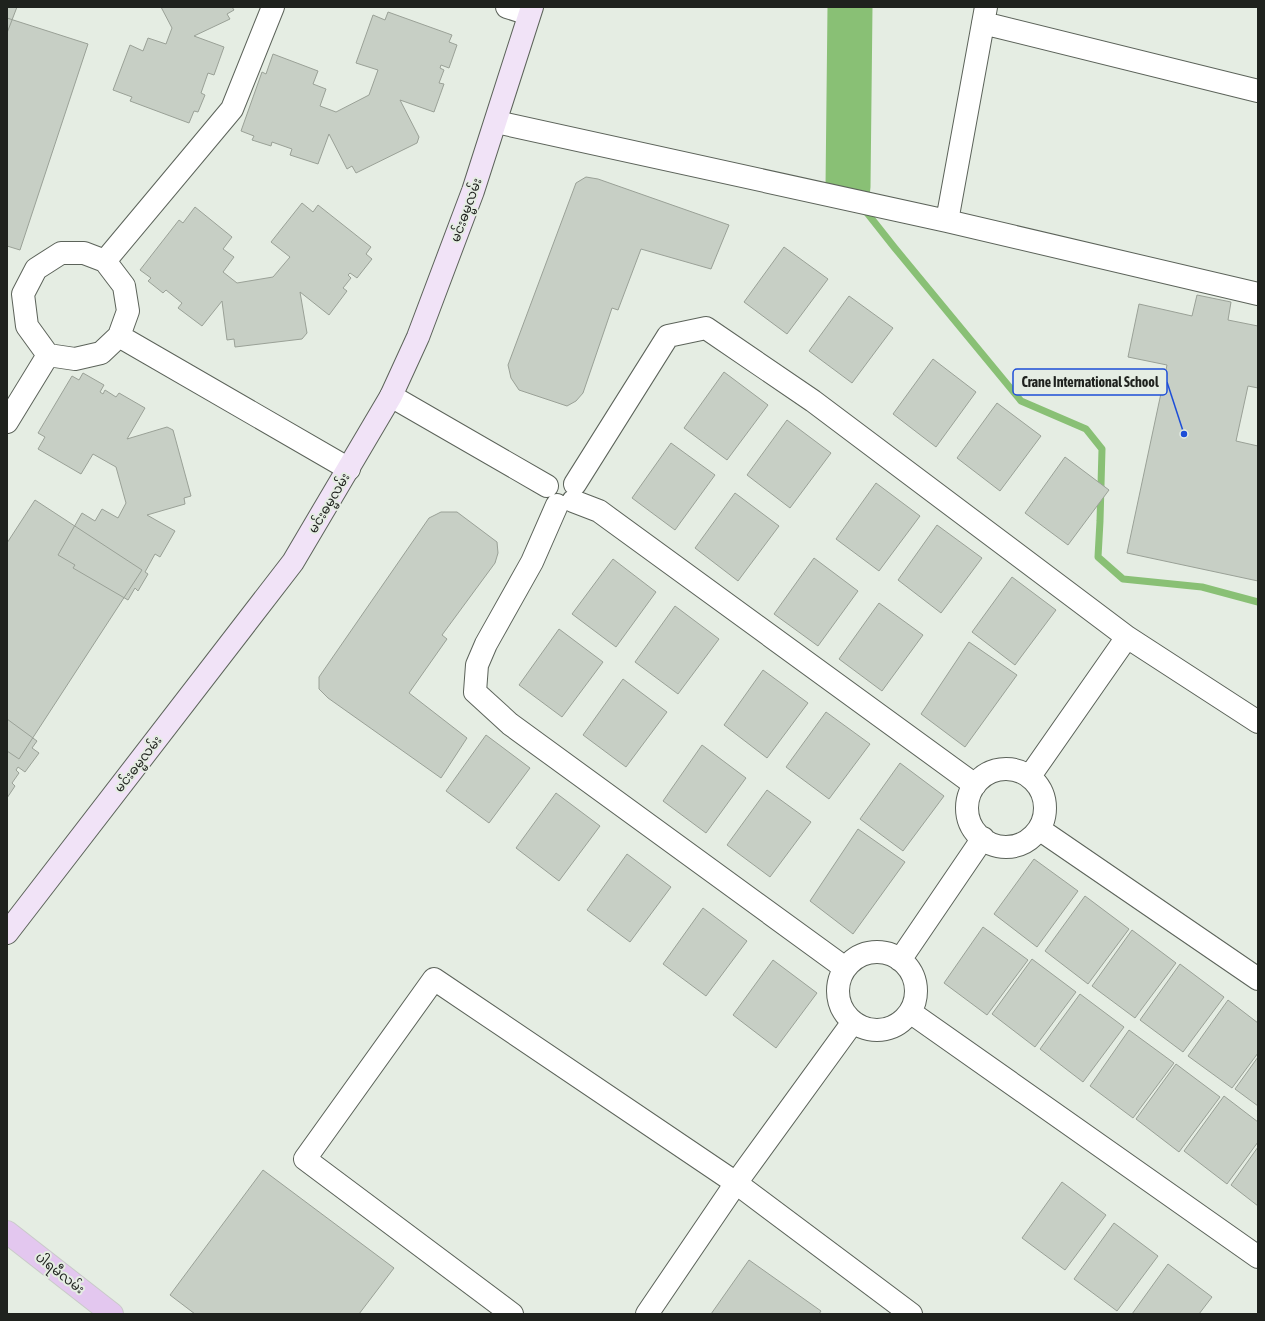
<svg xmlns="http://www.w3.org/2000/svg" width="1265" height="1321" font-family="'Asap Condensed','Noto Sans Myanmar',sans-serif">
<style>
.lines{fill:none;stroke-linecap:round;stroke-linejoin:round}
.stream{stroke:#89c075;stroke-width:7}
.river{stroke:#89c075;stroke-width:45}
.building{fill:#c7cfc5;stroke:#9aa197}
.minor-casing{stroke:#5c635a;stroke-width:24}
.secondary-casing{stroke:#5c635a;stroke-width:24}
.primary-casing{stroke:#c9cac9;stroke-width:24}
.minor{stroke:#fff;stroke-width:22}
.secondary{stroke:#f1e3f7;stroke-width:22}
.primary{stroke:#e3c7ef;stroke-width:22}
.labels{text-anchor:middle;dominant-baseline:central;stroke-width:4;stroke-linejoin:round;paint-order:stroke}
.street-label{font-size:13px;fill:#1f221e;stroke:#e5ede3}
.leader{fill:none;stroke:#1d4ed8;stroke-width:1.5}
.callout-dot{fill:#1d4ed8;stroke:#e5ede3;stroke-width:1.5}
.callout{fill:#e5ede3;stroke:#1d4ed8;stroke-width:1.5}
.callout-label{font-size:14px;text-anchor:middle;font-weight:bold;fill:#1f221e}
</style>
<rect width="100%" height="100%" fill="#e5ede3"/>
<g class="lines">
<path class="stream" d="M864 209 894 247 1021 401 1086 429 1102 449 1100 521 1098 557 1123 579 1202 587 1258 602"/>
<path class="river" d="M848 187 850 7"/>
</g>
<path class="building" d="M7 7H17L7 33Z
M161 7H232L234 10 227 14 230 19 194 36 224 47 214 75 208 73 201 93 205 95 198 112 194 111 189 123 130 101 132 97 113 90 130 45 143 51 148 38 166 44 172 28Z
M388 12 452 35 449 42 457 45 449 68 441 65 440 68 444 70 439 83 444 84 434 112 400 100 419 137 417 143 356 173 352 166 347 169 329 134 318 164 290 155 292 149 272 142 271 146 252 140 254 136 241 131 262 72 266 74 273 54 318 71 313 84 326 89 320 106 336 112 369 95 378 70 356 63 373 15 385 20Z
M7 18 88 44 20 250 7 246Z
M586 177 598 179 729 225 711 269 641 249 618 310 612 308 583 393 576 401 567 406 519 390 511 378 508 365 576 183Z
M302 203 313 212 318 205 371 247 366 254 372 259 357 278 350 273 348 275 351 278 343 288 347 291 329 315 300 292 307 333 302 339 235 347 234 339 227 340 222 301 202 326 178 308 182 303 166 290 163 293 148 281 151 278 140 270 179 220 183 223 195 207 232 237 223 249 234 257 223 272 237 283 273 277 290 257 271 242Z
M784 247 828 279 787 334 744 302Z
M1197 295 1231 302 1228 320 1258 326V388L1248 386 1236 441 1258 446V581L1127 553 1167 365 1128 357 1139 304 1192 316Z
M849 296 893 328 852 383 809 351Z
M933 359 976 392 936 447 893 414Z
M724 372 768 405 727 460 684 428Z
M83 373 104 385 100 392 103 394 105 390 116 397 119 393 145 408 127 439 167 427 173 430 191 496 184 498 185 504 147 515 175 531 160 557 155 554 145 572 148 574 138 591 135 588 128 600 73 568 75 565 58 555 82 513 95 521 102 509 118 518 126 503 116 467 93 454 81 474 38 449 45 437 38 433 72 376 79 380Z
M997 403 1041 436 1000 491 957 458Z
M787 420 831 453 790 508 747 475Z
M671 443 715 475 675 530 632 498Z
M1065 457 1109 490 1068 545 1025 513Z
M876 483 920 516 879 571 836 539Z
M735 493 779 526 738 581 695 548Z
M35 500 142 570 19 759 7 751V543Z
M441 512H457L497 542 498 553 495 563 442 635 447 639 409 693 467 738 441 778 328 698 319 689V677L429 518Z
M937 525 982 558 941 613 898 580Z
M814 558 858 591 818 646 774 614Z
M613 559 656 592 616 647 572 614Z
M1012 577 1056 610 1015 665 972 632Z
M879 603 923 635 882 691 839 659Z
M675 606 719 639 678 694 635 662Z
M559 629 603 662 562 717 519 685Z
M969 642 1017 675 965 747 921 714Z
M763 670 808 703 767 758 724 725Z
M623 679 667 712 626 767 583 735Z
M826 712 870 744 829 799 786 767Z
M7 719 37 741 32 748 39 753 25 772 18 767 16 770 19 773 12 783 15 786 7 798Z
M486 735 530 768 489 823 446 791Z
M702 745 746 778 706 833 663 801Z
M900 763 944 796 903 851 860 819Z
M767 790 811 822 770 877 727 845Z
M556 793 600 826 559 881 516 848Z
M858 829 905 862 853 934 810 901Z
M627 854 671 887 630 942 587 910Z
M1034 859 1078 891 1037 947 994 914Z
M1085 896 1129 929 1088 984 1045 951Z
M703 908 747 941 706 996 663 964Z
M983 927 1028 960 987 1015 944 983Z
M1132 930 1176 963 1135 1018 1092 986Z
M1032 959 1076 992 1035 1047 992 1014Z
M773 960 817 993 776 1048 733 1015Z
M1180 964 1224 997 1183 1052 1140 1020Z
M1080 994 1124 1027 1083 1082 1040 1049Z
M1228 1000 1258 1023V1053L1232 1088 1188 1056Z
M1129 1030 1174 1063 1133 1118 1090 1086Z
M1258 1057V1106L1235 1089Z
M1176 1064 1220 1097 1179 1152 1136 1119Z
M1224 1096 1258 1122V1142L1227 1184 1184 1151Z
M1258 1147V1206L1231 1185Z
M263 1170 394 1268 359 1314H195L170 1295Z
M1062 1182 1106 1215 1065 1270 1022 1238Z
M1114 1223 1158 1256 1117 1311 1074 1279Z
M749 1260 821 1311 819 1314H711Z
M1168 1264 1212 1297 1199 1314H1132Z"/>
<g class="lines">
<g class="minor-casing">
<path id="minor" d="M507 7 529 14
M983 23 1258 91
M496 122 947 221 1258 294
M947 221 986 7
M61 253H84L105 261 124 286 128 311 119 336 101 353 75 359 48 355 27 326 23 294 36 269Z
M105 261 232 109 273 7
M119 336 349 469
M391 396 547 486
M7 422 48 355
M575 484 668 336 706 328 813 401 1127 637 1030 776
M573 501 599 511 975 785
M557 505 532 562 486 644 477 665 475 692 510 724 845 968
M1127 637 1258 722
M967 808a39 39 0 1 1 78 0a39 39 0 1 1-78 0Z
M1039 829 1258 979
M838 991a39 39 0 1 1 78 0a39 39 0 1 1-78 0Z
M900 960 983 838
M910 1012 1258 1257
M512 1314 305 1159 434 979 736 1183 911 1314
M647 1314 736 1183 853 1022"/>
</g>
<g class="secondary-casing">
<path id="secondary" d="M7 933 293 562 391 396 418 337 473 191 532 7"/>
</g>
<g class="primary-casing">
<path id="primary" d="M7 1232 112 1314"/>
</g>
<use href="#minor" class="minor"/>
<use href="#secondary" class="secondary"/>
<use href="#primary" class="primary"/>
</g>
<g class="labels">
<g class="street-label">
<text transform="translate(466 210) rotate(-70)">မင်းဓမ္မလမ်း</text>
<text transform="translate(329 503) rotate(-59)">မင်းဓမ္မလမ်း</text>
<text transform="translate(138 764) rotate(-52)">မင်းဓမ္မလမ်း</text>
<text transform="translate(60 1273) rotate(38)">ပါရမီလမ်း</text>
</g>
</g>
<path class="leader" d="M1184 434L1167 382"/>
<circle class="callout-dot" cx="1184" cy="434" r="4"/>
<rect class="callout" x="1013" y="369" width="154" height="26" rx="4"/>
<g class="callout-label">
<text x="1090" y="387">Crane International School</text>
</g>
<rect width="1265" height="1321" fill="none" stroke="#1f221e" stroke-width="16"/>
</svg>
